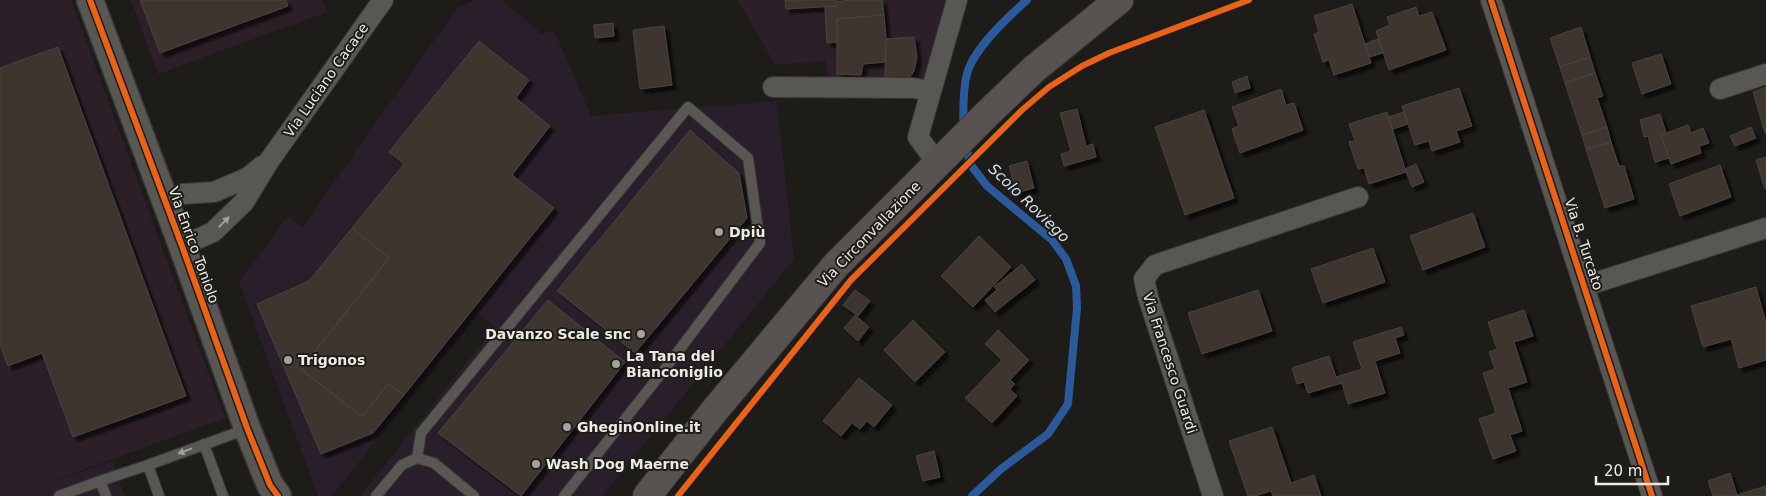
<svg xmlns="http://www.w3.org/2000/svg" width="1766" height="496" font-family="'DejaVu Sans',sans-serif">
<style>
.commercial{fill:#291f2a}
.industrial{fill:#2c1f28}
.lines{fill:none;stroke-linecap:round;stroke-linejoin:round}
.stream{stroke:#2a5a9a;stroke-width:8}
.building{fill:#3d352f;stroke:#464442;filter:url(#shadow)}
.service-casing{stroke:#383735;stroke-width:12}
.minor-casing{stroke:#383735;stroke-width:22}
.tertiary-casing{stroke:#383735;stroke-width:29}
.secondary-casing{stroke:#383735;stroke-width:30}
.service{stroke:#585754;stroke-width:10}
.minor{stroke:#585754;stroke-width:20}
.tertiary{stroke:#585754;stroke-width:26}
.secondary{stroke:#585350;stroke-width:28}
.cycleway-casing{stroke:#1f1d17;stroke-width:9}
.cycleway{stroke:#ea6118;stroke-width:6}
.oneway{fill:#a2a09d}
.poi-dot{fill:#a3a29e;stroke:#1f1d17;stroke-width:2}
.labels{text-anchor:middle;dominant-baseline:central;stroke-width:4;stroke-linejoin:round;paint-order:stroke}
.street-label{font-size:14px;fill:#ebeae6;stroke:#1f1d17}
.poi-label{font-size:14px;font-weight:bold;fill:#ebeae6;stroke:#1f1d17;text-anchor:start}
.water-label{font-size:15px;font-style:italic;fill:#d1dff3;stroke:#1f1d17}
</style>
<defs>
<filter id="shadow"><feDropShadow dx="4.5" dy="4.5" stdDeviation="1" flood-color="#0009"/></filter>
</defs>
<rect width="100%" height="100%" fill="#1d1c19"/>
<path class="commercial" d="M475 0H502L542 34 554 30 591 116 777 101 794 259 602 496H360L495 327 477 313 332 496H318L239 282 288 216 302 227 458 7Z
M112 461 125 496H10Z"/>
<path class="industrial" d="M0 0H71L225 418 12 496H1L0 494Z
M131 0H323L327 12 158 74Z
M738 0H946L924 78 829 80 825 61 775 65Z"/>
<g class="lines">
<path class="stream" d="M963 128C964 110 962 92 967 74 973 49 1008 17 1027 0
M966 144 970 164 987 186 1052 240 1066 259 1076 286 1077 308 1068 404 1048 434 1001 469 972 496"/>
</g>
<path class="building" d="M140 0H286L288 6 160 53Z
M785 0H836L837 6 786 9Z
M850 0H882L884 15 837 19 838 42 827 43 825 7 837 6 836 2Z
M1352 4 1371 63 1334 75 1329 60 1323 62 1314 34 1319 32 1314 16Z
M1416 7 1419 16 1432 12 1446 50 1389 70 1376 31 1390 25 1387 17Z
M884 15 886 39 885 62 863 64 861 75 837 74V19Z
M613 23 614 36 595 38 594 25Z
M664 26 672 85 640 89 633 30Z
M1581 27 1590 57 1560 67 1550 38Z
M914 37 917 57 914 71 910 77 885 81 886 39Z
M1378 39 1383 53 1369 57 1365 44Z
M479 41 529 80 516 98 550 126 512 175 554 208 404 395 388 384 362 417 301 369 389 258 352 228 404 164 389 152Z
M58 47 186 396 73 437 42 353 8 366 0 345V68Z
M1661 54 1671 84 1642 94 1632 63Z
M1590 57 1595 73 1565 83 1560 67Z
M1595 73 1603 96 1597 98 1607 127 1582 135 1565 83Z
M1247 76 1250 88 1235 93 1232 82Z
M1766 87V133H1765L1753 92Z
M1459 88 1472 126 1456 131 1460 142 1432 151 1429 141 1415 145 1402 106Z
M1281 89 1286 105 1294 103 1303 130 1240 153 1232 129 1239 126 1232 107Z
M1077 109 1086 146 1093 144 1096 157 1064 166 1061 154 1071 151 1060 113Z
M1204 110 1234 198 1185 215 1155 127Z
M1387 112 1406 172 1369 184 1364 168 1358 169 1349 142 1355 141 1349 124Z
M1404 112 1408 124 1393 129 1388 117Z
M1660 114 1666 133 1661 135 1669 158 1655 162 1648 136 1644 137 1640 120Z
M1688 125 1691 133 1703 128 1709 143 1699 146 1701 153 1671 164 1661 135Z
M1607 127 1611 142 1586 149 1582 135Z
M1751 127 1756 138 1735 146 1730 136Z
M690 130 739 173 747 218 635 353 557 291Z
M1611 142 1619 166H1624L1634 199 1605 208 1586 149Z
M1766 157V189H1765L1756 160Z
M1027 161 1034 188 1016 193 1009 166Z
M1416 164 1424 182 1412 187 1405 169Z
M1720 165 1731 197 1680 216 1669 184Z
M1473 213 1485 247 1423 270 1410 236Z
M352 228 389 258 301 369 362 417 388 384 404 395 373 433 321 454 257 304 309 281Z
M979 236 1011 267 973 307 941 276Z
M1373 248 1385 282 1323 303 1311 269Z
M1022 264 1035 280 995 312 985 300 997 290 994 287Z
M1756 287 1766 323V360L1739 368 1731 339 1703 347 1691 306Z
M855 290 870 301 858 316 843 305Z
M1258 290 1272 331 1202 354 1188 313Z
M548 300 625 362 521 496 438 433Z
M1524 310 1533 336 1514 342 1527 382 1508 388 1522 431 1510 435 1516 451 1493 459 1479 419 1496 413 1483 373 1495 369 1489 352 1497 349 1488 322Z
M855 315 869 327 858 341 844 328Z
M913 320 945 352 915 382 884 350Z
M1401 327 1404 335 1395 338 1400 353 1375 361 1385 393 1348 404 1342 383 1308 393 1304 382 1297 384 1292 368 1329 356 1336 377 1362 369 1353 342Z
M998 330 1029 360 1010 380 1015 384 1010 389 1017 396 992 423 965 398 1002 360 985 344Z
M859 378 892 405 874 427 867 421 860 429 852 423 841 436 823 421Z
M1272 427 1291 483 1314 475 1321 496H1273L1271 491 1255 496H1248L1229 441Z
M934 451 940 477 923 481 916 456Z
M1730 473 1737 495 1713 496 1708 481Z
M1766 486V496H1735L1737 495Z"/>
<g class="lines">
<g class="service-casing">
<path id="service" d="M204 444 223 496
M417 458 421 433 688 107 748 158 760 243 664 370 564 496
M59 496 100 481
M106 496 100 481 148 465
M159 496 148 465 247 429
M376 496 402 465 417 458 434 463 474 496"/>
</g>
<g class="minor-casing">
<path id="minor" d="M1491 0 1652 496
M773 87 913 88 931 91
M1720 89 1766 74
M937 163 918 137 957 0
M165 200 182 194 214 192 247 178 262 166
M182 246 213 232 244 202 269 161 383 0
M1585 286 1766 228
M1213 496 1148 297 1144 279 1155 265 1358 197"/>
</g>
<g class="tertiary-casing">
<path id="tertiary" d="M90 0 182 246 247 428 270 485 278 496"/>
</g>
<g class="secondary-casing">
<path id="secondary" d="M647 496 715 410 836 265 989 112 1034 69 1119 0"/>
</g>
<use href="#service" class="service"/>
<use href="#minor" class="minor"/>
<use href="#tertiary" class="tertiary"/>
<use href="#secondary" class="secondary"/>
<g class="cycleway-casing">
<path id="cycleway" d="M90 0 182 246 247 428 270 485 278 496
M1491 0 1652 496
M678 496 851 280 1022 110 1049 87 1082 66 1109 53 1249 0"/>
</g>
<use href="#cycleway" class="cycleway"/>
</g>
<defs><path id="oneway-solid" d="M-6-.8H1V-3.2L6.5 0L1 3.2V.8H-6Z" transform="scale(1.25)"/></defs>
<g class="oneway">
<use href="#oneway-solid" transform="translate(224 222) rotate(-45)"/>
<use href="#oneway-solid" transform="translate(185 451) rotate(160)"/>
</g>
<g class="poi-dot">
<circle cx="719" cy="232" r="5"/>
<circle cx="641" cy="334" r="5"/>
<circle cx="288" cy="360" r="5"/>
<circle cx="616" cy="364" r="5"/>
<circle cx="567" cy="427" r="5"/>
<circle cx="536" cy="464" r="5"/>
</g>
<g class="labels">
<g class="street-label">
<text transform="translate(326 80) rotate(-55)">Via Luciano Cacace</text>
<text transform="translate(869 234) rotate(-46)">Via Circonvallazione</text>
<text transform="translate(1584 244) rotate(72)">Via B. Turcato</text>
<text transform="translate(194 245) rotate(70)">Via Enrico Toniolo</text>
<text transform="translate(1170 363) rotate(72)">Via Francesco Guardi</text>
</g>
<g class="poi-label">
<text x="729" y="232">Dpiù</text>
<text x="631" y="334" text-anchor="end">Davanzo Scale snc</text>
<text x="626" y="356">La Tana del<tspan x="626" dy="16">Bianconiglio</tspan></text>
<text x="298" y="360">Trigonos</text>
<text x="577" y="427">GheginOnline.it</text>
<text x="546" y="464">Wash Dog Maerne</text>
</g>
<g class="water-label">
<text transform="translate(1029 203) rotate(44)">Scolo Roviego</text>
</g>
</g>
<path d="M1596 476v8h72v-8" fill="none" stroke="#ebeae6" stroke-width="2.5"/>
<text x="1604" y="476" font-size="15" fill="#ebeae6" stroke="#1f1d17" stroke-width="4" paint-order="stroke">20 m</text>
</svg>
